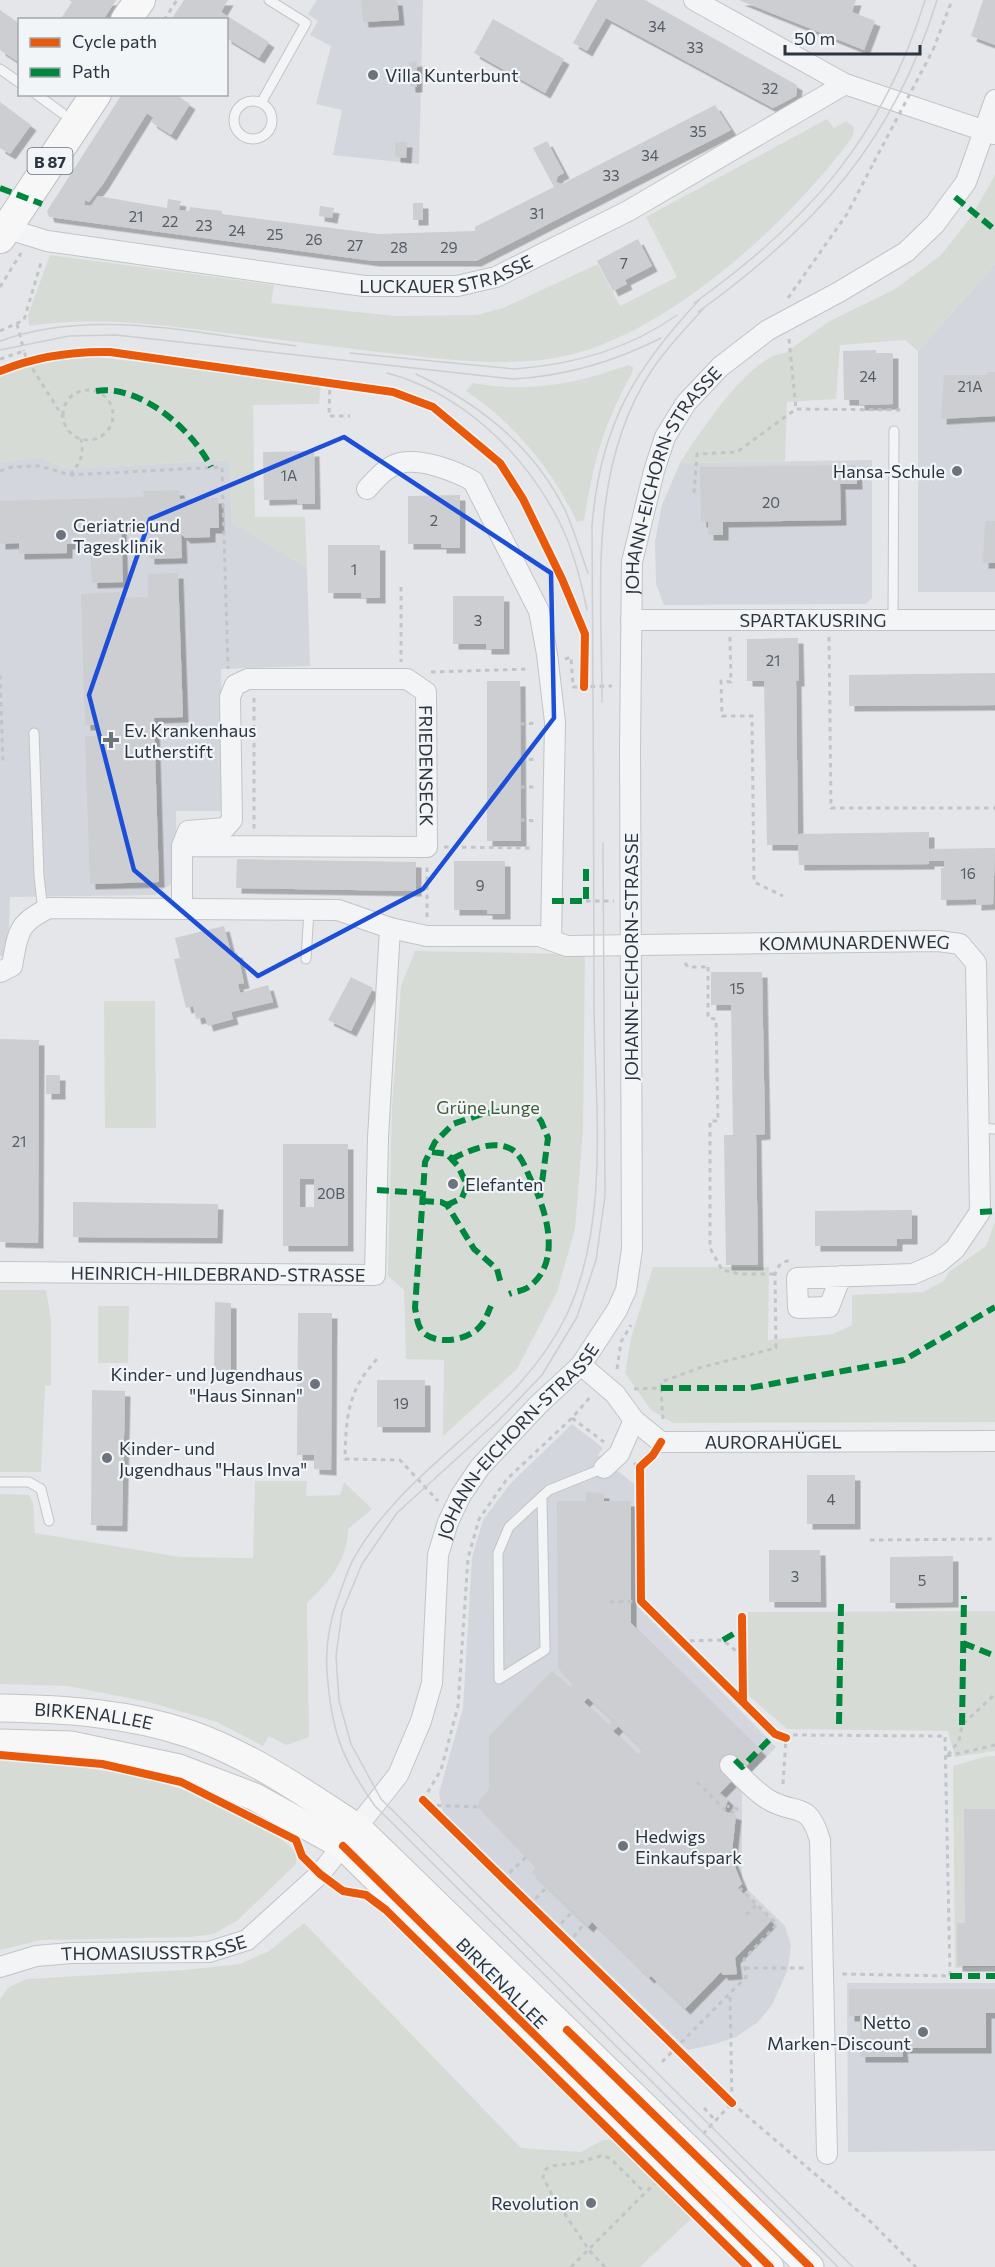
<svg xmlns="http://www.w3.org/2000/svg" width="995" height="2267" font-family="Commissioner,sans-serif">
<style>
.built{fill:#d3d6dc}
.green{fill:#d6dcd5}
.building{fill:#ccced1;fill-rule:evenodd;filter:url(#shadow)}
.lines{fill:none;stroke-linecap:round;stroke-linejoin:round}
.lane-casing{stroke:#c2c4c7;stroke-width:11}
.street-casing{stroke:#c2c4c7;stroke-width:22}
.secondary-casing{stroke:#c2c4c7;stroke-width:29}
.primary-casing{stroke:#c1c3c7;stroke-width:32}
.path{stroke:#c2c5c8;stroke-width:3;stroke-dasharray:4.5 4.5;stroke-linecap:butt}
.lane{stroke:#f3f4f6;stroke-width:9}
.street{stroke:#f3f4f6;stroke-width:20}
.secondary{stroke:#f7f7f7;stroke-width:27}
.primary{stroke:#f7f7f7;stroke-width:30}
.tram{stroke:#cdced0;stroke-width:1.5}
.path-bridge{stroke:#c2c5c8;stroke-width:3;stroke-dasharray:4.5 4.5;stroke-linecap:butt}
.quiet{stroke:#00873e;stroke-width:6;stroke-dasharray:12 6;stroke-linecap:butt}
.cycleway-casing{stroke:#f2f5f8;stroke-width:11}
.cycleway{stroke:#e8590c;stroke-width:8}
.marked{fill:none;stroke:#1d4ed8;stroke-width:4.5;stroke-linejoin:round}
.poi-dot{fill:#6c737c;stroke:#f2f5f8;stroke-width:2}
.labels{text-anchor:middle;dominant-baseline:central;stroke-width:4.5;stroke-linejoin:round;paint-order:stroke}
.number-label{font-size:15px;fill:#545c66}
.shield{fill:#f2f5f8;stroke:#676f79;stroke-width:1.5}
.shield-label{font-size:16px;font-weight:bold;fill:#2b3542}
.poi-label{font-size:18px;fill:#2b3542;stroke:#f2f5f8;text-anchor:start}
.street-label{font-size:18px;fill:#2b3542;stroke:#f2f5f8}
.park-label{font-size:18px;fill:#435d39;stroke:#f2f5f8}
</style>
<defs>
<filter id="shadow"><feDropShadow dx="5.5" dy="5.5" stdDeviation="0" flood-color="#0004"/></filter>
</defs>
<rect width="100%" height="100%" fill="#e4e6e9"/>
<path class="built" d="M317 0H423L419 164 333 155 342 110 316 104 331 46 310 35 318 21 308 14Z
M995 264V592H918V351Z
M40 457 67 469 230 460 232 522 307 568 310 666 221 669 223 811H176L177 880 155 895 10 897 8 956H0V462Z
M872 460V598L866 604 664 605 656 584 655 541 662 505 680 463Z
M572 1424 603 1448 598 1455 634 1484 635 1604 776 1747 742 1782V1884L785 1926 791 1945 788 1969 772 2005 758 2022 736 2037 715 2044 688 2050 443 1812 439 1793 463 1708 472 1557 483 1520 510 1484Z
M847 1983H995V2151L848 2152Z"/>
<path class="green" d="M827 119 834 128 846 121 854 127 853 136C792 221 661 341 555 358 500 367 442 359 387 353 339 347 291 341 242 335 170 326 101 315 29 326L28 315 50 255 274 285 271 303 395 316 477 315 503 308 598 264 620 306 677 277 646 217Z
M995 175V264L918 351 905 340 840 345 836 399 787 402 785 461 680 463C699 434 750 355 785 353L828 322 895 289 940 256 972 216Z
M79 355 321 383 319 404 253 405 255 517H305L307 568 232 522 229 460 67 469 40 457 0 462V377L32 364Z
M628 365 633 367 632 373C603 426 594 460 584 520L577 522C552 469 515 424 466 391L473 383C528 393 576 384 628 365Z
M415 951 585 954 583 1130 575 1229 557 1292 517 1369 443 1436 444 1360 406 1359 404 1290 388 1276 392 1106 401 986Z
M104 1001H155L156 1128H105Z
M995 1222V1422L673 1423 651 1410 625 1373 631 1338 653 1267H769L768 1340 833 1334 852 1325V1295L923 1292 944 1281 949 1272 986 1246Z
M0 1290H46L51 1320V1386H45L41 1472H0Z
M98 1306H129L128 1363H98Z
M255 1481H307L306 1496 340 1495 344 1482 372 1509 348 1529C348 1560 328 1583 307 1603L309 1737 287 1745 269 1736 263 1746 217 1722 148 1702 68 1686 0 1684V1494L29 1495 33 1503 35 1533 180 1557 253 1558Z
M995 1611V1751L955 1757 948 1731 787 1729 747 1694 748 1612Z
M988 1756H995V1967L955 1968 953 1766Z
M0 1760C98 1765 222 1783 296 1852V1864L238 1920 214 1934 191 1937 41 1940 0 1950Z
M304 1923 521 2148 581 2152 603 2140H612L692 2218 640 2267H0V1999L9 1987 27 1979 184 1970 240 1964 269 1951Z"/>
<path class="building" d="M69 0H116L103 20H60L72 2Z
M184 0H228L221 12 269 42 259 58 226 38V20H171Z
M361 0H397L399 20 363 22Z
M597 0H645L797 85 796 96 773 108 606 18 587 51 573 43Z
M739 0H856L852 12 875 21 864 50Z
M983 0H995V45L971 36Z
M0 10 20 24V63L0 50Z
M493 19 564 59 545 93 474 53Z
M417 61V87H410L409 62Z
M122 94H175L190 104 171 135 151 122 154 118 147 113 103 184 89 202 85 200 84 205 91 206 98 196 167 208 168 199 181 201 179 210 189 211 190 207 222 211V214L378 234 475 231V227L554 187 533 148 547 141 564 173 558 176 556 182 562 184 715 105 731 130 476 261H374L49 217 47 211Z
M0 102 31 125 10 154 0 148Z
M395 142H407L406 158 395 157Z
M413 203H423V220H413Z
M320 206 334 208 332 218 319 216Z
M638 239 652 266 625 280 627 284 613 291 597 261Z
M876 350V353H893V404L859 405V400H844L843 351Z
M987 372H995V416L941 419 944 375H987Z
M314 451 315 504H297V499L264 500 263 452Z
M856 465 857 484H840L841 520 723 522V535H708V522H701L700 467Z
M179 490 180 499 218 498 219 528H210V537L185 538 181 534 182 558 149 559 148 526H121L123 582 92 583 90 543 67 544V553L19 554V543L0 544V501L144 497 143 491Z
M460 495V548H441V544H408V496Z
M985 521H995V563H983Z
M328 545H380V598H361V593H328Z
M178 573 183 717 154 718 159 882 90 884 85 736H97V725H85L81 594 120 592V598L148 597V574Z
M453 596H504V649H486V644H453Z
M798 638 799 681H796L798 834 929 832V849L995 848 993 904 976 905V899L941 900V868H944V861H929V864L799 865 798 845H767L764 681H747V639Z
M995 673V705L849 706V675Z
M487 681H520L521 841H487Z
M237 859 416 862V891L236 888Z
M454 861H505V914H487V910H454Z
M224 926 231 953 237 952 244 983 238 984 240 993 268 985 273 1002 231 1012 233 1019 208 1026 205 1017 196 1019 193 1006 186 1008 174 959 180 958 175 938Z
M711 972H762L765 1134 756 1135 758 1265H726L724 1135H733L731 1005H711Z
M351 977 373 988 351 1031 328 1020Z
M0 1039 39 1040 38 1243 0 1242Z
M46 1075H60V1094H46Z
M283 1144H348V1246H283ZM300 1179H314V1207H300Z
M73 1202 218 1204 217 1238 73 1237Z
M912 1210V1239H897V1246H815V1211Z
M215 1302 231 1303V1372H214Z
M298 1313H332L331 1470 314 1469V1455H297Z
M377 1380H425V1427H377Z
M92 1390 125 1391 122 1526 91 1525Z
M807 1475H855V1524H807Z
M586 1492 604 1493V1501H631V1623L761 1751 720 1793 728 1800 724 1811 736 1815 732 1852H729L742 1884 738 1888 771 1921 735 1958 737 1974 723 1975 721 1972 685 2009 651 1976 649 1978 592 1922 588 1927 572 1912 531 1872 536 1867 478 1807 479 1801 489 1789V1736L552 1671 570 1687 573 1684 558 1668 557 1501H586ZM588 1698 613 1721 608 1725 584 1702ZM618 1726 642 1750 638 1755 613 1731Z
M769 1550H820L821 1602H769Z
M953 1556V1602L890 1603V1557Z
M964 1809H995V1966H957V1923H965Z
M849 1989H995V2013H986V2048H902L903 2057H860V2016H849Z"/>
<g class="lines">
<g class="lane-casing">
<path id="lane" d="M0 69 20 83
M36 94 62 113
M234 120a19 19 0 1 1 38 0a19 19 0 1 1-38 0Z
M261 103 306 23 269 0
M893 620 894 431
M34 733 39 876 43 911
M306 959 309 910
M980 1128 995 1129
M0 1482H29L41 1489 49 1521
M542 1497 545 1650 499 1679 498 1553 509 1527 549 1490 604 1468"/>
</g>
<g class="street-casing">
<g id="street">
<path d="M694 0 845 84 994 134"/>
<path id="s1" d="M5 228 47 241 364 286H457L496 277 628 211 845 84"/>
<path d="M367 489C376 479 387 466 400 463 422 458 455 471 473 481L539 611 547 654 555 722 551 940"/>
<path id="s2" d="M631 620H995"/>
<path id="s3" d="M182 846 188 831 225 828 232 820 230 697 235 685 248 679H407L426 692 427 847 182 846V909"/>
<path id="s4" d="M0 972 12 966C18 933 17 923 49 908L338 910 390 928 427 936H539L567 946 938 941 960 944 976 963 980 1212 955 1249 938 1263 913 1274 797 1278 798 1308 829 1307 841 1276"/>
<path id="s5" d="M0 1272 375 1275 378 1138 390 928"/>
<path id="s6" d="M581 1365 615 1394 634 1420 661 1442 995 1441"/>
<path d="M604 1468 619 1454 634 1420"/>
<path d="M730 1765C742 1777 754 1791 769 1800 797 1816 808 1800 820 1840L827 2154"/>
<path id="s7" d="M0 1967 36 1956 71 1953 209 1952 247 1940 320 1874 398 1775 421 1721 432 1683 438 1555 448 1522 461 1495 480 1467 538 1405 581 1365 617 1310 626 1290 632 1249 630 749 632 562 654 471 665 437 686 403 720 367 768 330 839 292 906 252 935 224 966 182 995 100"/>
</g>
</g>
<g class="secondary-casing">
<g id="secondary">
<path id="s8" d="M0 1708C64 1709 129 1713 190 1734 250 1755 305 1793 358 1828L810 2267"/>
<path d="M0 1743 71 1745 179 1768 255 1797 343 1846 770 2267"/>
</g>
</g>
<g class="primary-casing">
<path id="primary" d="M126 20 140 0
M0 238 96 94"/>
</g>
<path class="path" d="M164 20 177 0
M933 50 952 0
M0 287 21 253
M788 298 847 214 874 162
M17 324 24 351
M0 331 24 320 42 259
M789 339 796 409
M0 359 24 351 27 360 63 417
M330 381 329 416H350
M63 415a25 25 0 1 1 50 0a25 25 0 1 1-50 0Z
M0 471 12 467 40 466 70 475 222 467 228 669
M70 475C81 462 84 455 81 439
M694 493 697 454 737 452 796 409 905 410
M401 587V662
M730 637 731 682 721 681 722 716H752L754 882 783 896
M829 637 831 808H995
M565 659 571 657 573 687 612 686
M431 672 529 669
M0 675 3 765
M254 698V829
M520 724 538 723
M520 760 538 759
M520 787H537
M520 820 537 821
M444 847 534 848
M586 901H614
M427 917V866
M685 963 688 967H708
M708 967V1018L716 1019 718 1121H710V1248L722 1270 741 1274H775
M377 1359C347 1391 346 1418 345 1459L400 1460 438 1501
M617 1369 621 1342 631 1325
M661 1388V1382L699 1368 776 1348 775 1274C778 1266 781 1261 790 1261
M634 1389 661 1388 663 1419
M572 1418 604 1442
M634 1463 640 1467
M870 1540 995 1539
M610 1602 641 1601
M681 1641 723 1640 742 1656
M948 1755 959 1741 962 1725 995 1694
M947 1756 995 1745
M697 1782 725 1810 736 1813 737 1809 727 1806
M783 1784 786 1738 792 1735 945 1736 950 1976 840 1974
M423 1800 441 1770 458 1706 468 1558 479 1519 507 1479 572 1418 591 1396
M428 1805 478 1807
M503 1879 526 1857
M529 1905 547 1887
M746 1915 757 1904
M555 1930 572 1912
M568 1944 584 1924
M745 1968H806
M662 2062 746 1977 744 1959 777 1924 740 1888
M732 2103 871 2222 916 2267
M704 2108 715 2120
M703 2134 732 2103 730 1992
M571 2267 654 2184
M605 2267 589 2250 552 2195 543 2177 545 2170 551 2166 577 2163 601 2156 610 2158 645 2193"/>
<use href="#lane" class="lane"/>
<use href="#street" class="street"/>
<use href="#secondary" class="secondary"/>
<use href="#primary" class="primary"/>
<path class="tram" d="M701 298C634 369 600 426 592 526 593 686 594 845 594 1005 595 1104 610 1222 567 1314 520 1415 408 1462 354 1558 348 1568 345 1580 341 1590 331 1616 325 1644 327 1671 331 1730 341 1758 375 1806L838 2267
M694 303C809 221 883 137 925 0
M698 312C816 227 894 141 937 0
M0 341C94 307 200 334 296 346
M0 350 69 336 116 335 513 379C566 376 614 362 661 338
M350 353 514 369C571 365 629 349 677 315
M387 373C458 392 518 447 553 510 571 541 580 576 587 610
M416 374C478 403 533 446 564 508 574 529 580 551 588 573
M602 702C602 590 587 468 652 370 667 347 686 328 704 308
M603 843 605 1196 596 1260 577 1317 542 1375 499 1420 397 1513 362 1564 342 1612 336 1656 339 1701 351 1744 381 1799 853 2267"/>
<path class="path-bridge" d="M874 162 933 50"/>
<path class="quiet" d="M0 188 42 204
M955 197 995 230
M96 391C140 384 192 429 211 467
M552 901H586V867
M432 1152 447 1154 458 1166 467 1185 462 1198 447 1205
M452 1159C468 1151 491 1140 509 1148 521 1153 525 1167 530 1178 546 1208 564 1264 527 1288 522 1291 514 1292 509 1294
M377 1190 423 1193 425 1162 435 1142 453 1124 482 1114 517 1109 534 1112 541 1121 548 1138 540 1197
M423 1193 415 1308C417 1317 417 1328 425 1334 441 1346 472 1339 482 1324 486 1319 488 1312 491 1306
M422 1201 441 1202 447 1205 474 1249 497 1269 501 1284
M980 1212 995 1211
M661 1388H749L904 1360 995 1307
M723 1640 742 1629
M963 1643 995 1656
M839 1724 841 1604
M962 1725 964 1596
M735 1760 742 1767 775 1734
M950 1976H995"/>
<g class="cycleway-casing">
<path id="cycleway" d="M0 371C37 356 71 351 110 352L393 392 433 407 500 463 523 499 562 579 585 634 584 687
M661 1442 653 1455 640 1467 641 1601 775 1734 786 1738
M742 1617 743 1702
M0 1755 102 1764 181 1782 296 1840 302 1856 320 1874 343 1891 366 1895 386 1910 748 2267
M423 1800 732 2103
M343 1846 770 2267
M567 2030 810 2267"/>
</g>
<use href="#cycleway" class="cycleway"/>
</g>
<path class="marked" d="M344 437 551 573 554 718 423 889 258 976 134 870 89 695 150 519Z"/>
<g class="poi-dot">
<circle cx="373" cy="75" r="6"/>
<circle cx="957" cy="471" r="6"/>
<circle cx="61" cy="535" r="6"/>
<path d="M108 731h6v6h6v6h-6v6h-6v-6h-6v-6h6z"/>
<circle cx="453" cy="1184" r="6"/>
<circle cx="315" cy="1384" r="6"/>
<circle cx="107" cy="1458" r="6"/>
<circle cx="623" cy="1846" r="6"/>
<circle cx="923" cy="2032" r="6"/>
<circle cx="591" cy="2203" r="6"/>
</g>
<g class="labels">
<g class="number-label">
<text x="657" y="26">34</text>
<text x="695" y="47">33</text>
<text x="770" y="88">32</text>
<text x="698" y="131">35</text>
<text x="650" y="155">34</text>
<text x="611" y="175">33</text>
<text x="537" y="213">31</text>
<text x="136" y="216">21</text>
<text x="170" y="221">22</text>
<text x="204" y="225">23</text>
<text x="237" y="230">24</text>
<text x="275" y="234">25</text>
<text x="314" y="239">26</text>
<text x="355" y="245">27</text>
<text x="399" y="247">28</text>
<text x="449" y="247">29</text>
<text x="624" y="263">7</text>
<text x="868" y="376">24</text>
<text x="970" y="386">21A</text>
<text x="289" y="475">1A</text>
<text x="771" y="502">20</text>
<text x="434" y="520">2</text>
<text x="354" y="569">1</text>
<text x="478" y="620">3</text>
<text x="773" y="660">21</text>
<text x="968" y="873">16</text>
<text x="480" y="885">9</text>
<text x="737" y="988">15</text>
<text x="19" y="1141">21</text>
<text x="331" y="1193">20B</text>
<text x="401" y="1403">19</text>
<text x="831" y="1499">4</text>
<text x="795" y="1576">3</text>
<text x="922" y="1580">5</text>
</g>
<rect class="shield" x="27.5" y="148" width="45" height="26" rx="4.5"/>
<g class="shield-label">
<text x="50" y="161">B 87</text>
</g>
<g class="poi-label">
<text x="385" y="75">Villa Kunterbunt</text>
<text x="945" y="471" text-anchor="end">Hansa-Schule</text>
<text x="73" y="525">Geriatrie und<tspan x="73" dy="21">Tagesklinik</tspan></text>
<text x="124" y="730">Ev. Krankenhaus<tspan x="124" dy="21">Lutherstift</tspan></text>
<text x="465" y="1184">Elefanten</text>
<text x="303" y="1374" text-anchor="end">Kinder- und Jugendhaus<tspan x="303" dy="21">"Haus Sinnan"</tspan></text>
<text x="119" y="1448">Kinder- und<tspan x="119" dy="21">Jugendhaus "Haus Inva"</tspan></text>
<text x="635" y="1836">Hedwigs<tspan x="635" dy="21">Einkaufspark</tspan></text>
<text x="911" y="2022" text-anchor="end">Netto<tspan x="911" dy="21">Marken-Discount</tspan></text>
<text x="579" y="2203" text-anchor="end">Revolution</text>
</g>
<g class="street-label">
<text stroke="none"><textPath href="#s1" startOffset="448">LUCKAUER STRASSE</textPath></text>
<text stroke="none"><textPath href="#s7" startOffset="1851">JOHANN-EICHORN-STRASSE</textPath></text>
<text stroke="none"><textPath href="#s2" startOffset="182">SPARTAKUSRING</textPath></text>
<text stroke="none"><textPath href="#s3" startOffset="470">FRIEDENSECK</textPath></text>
<text stroke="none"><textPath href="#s4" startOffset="898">KOMMUNARDENWEG</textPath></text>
<text transform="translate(631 957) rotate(-90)">JOHANN-EICHORN-STRASSE</text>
<text stroke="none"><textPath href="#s5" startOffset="218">HEINRICH-HILDEBRAND-STRASSE</textPath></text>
<text stroke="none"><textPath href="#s7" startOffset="843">JOHANN-EICHORN-STRASSE</textPath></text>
<text stroke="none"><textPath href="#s6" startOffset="224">AURORAHÜGEL</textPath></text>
<text stroke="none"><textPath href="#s8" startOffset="94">BIRKENALLEE</textPath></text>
<text stroke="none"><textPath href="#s7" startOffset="156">THOMASIUSSTRASSE</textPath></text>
<text transform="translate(502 1983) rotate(45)">BIRKENALLEE</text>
</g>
<g class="park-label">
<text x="488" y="1107">Grüne Lunge</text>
</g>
</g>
<rect x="18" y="18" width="210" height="78" fill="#f2f5f8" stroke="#a2a8af" stroke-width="1.5"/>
<rect x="30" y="38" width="30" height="9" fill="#e8590c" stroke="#a2a8af" stroke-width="1.5"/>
<text x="72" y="48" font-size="18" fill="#2b3542">Cycle path</text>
<rect x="30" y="68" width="30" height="9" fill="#00873e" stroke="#a2a8af" stroke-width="1.5"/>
<text x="72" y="78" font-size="18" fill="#2b3542">Path</text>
<path d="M785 45v9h135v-9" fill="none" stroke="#2b3542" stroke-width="3"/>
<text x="794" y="45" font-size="18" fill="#2b3542" stroke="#f2f5f8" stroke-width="4.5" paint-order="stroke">50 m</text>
</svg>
